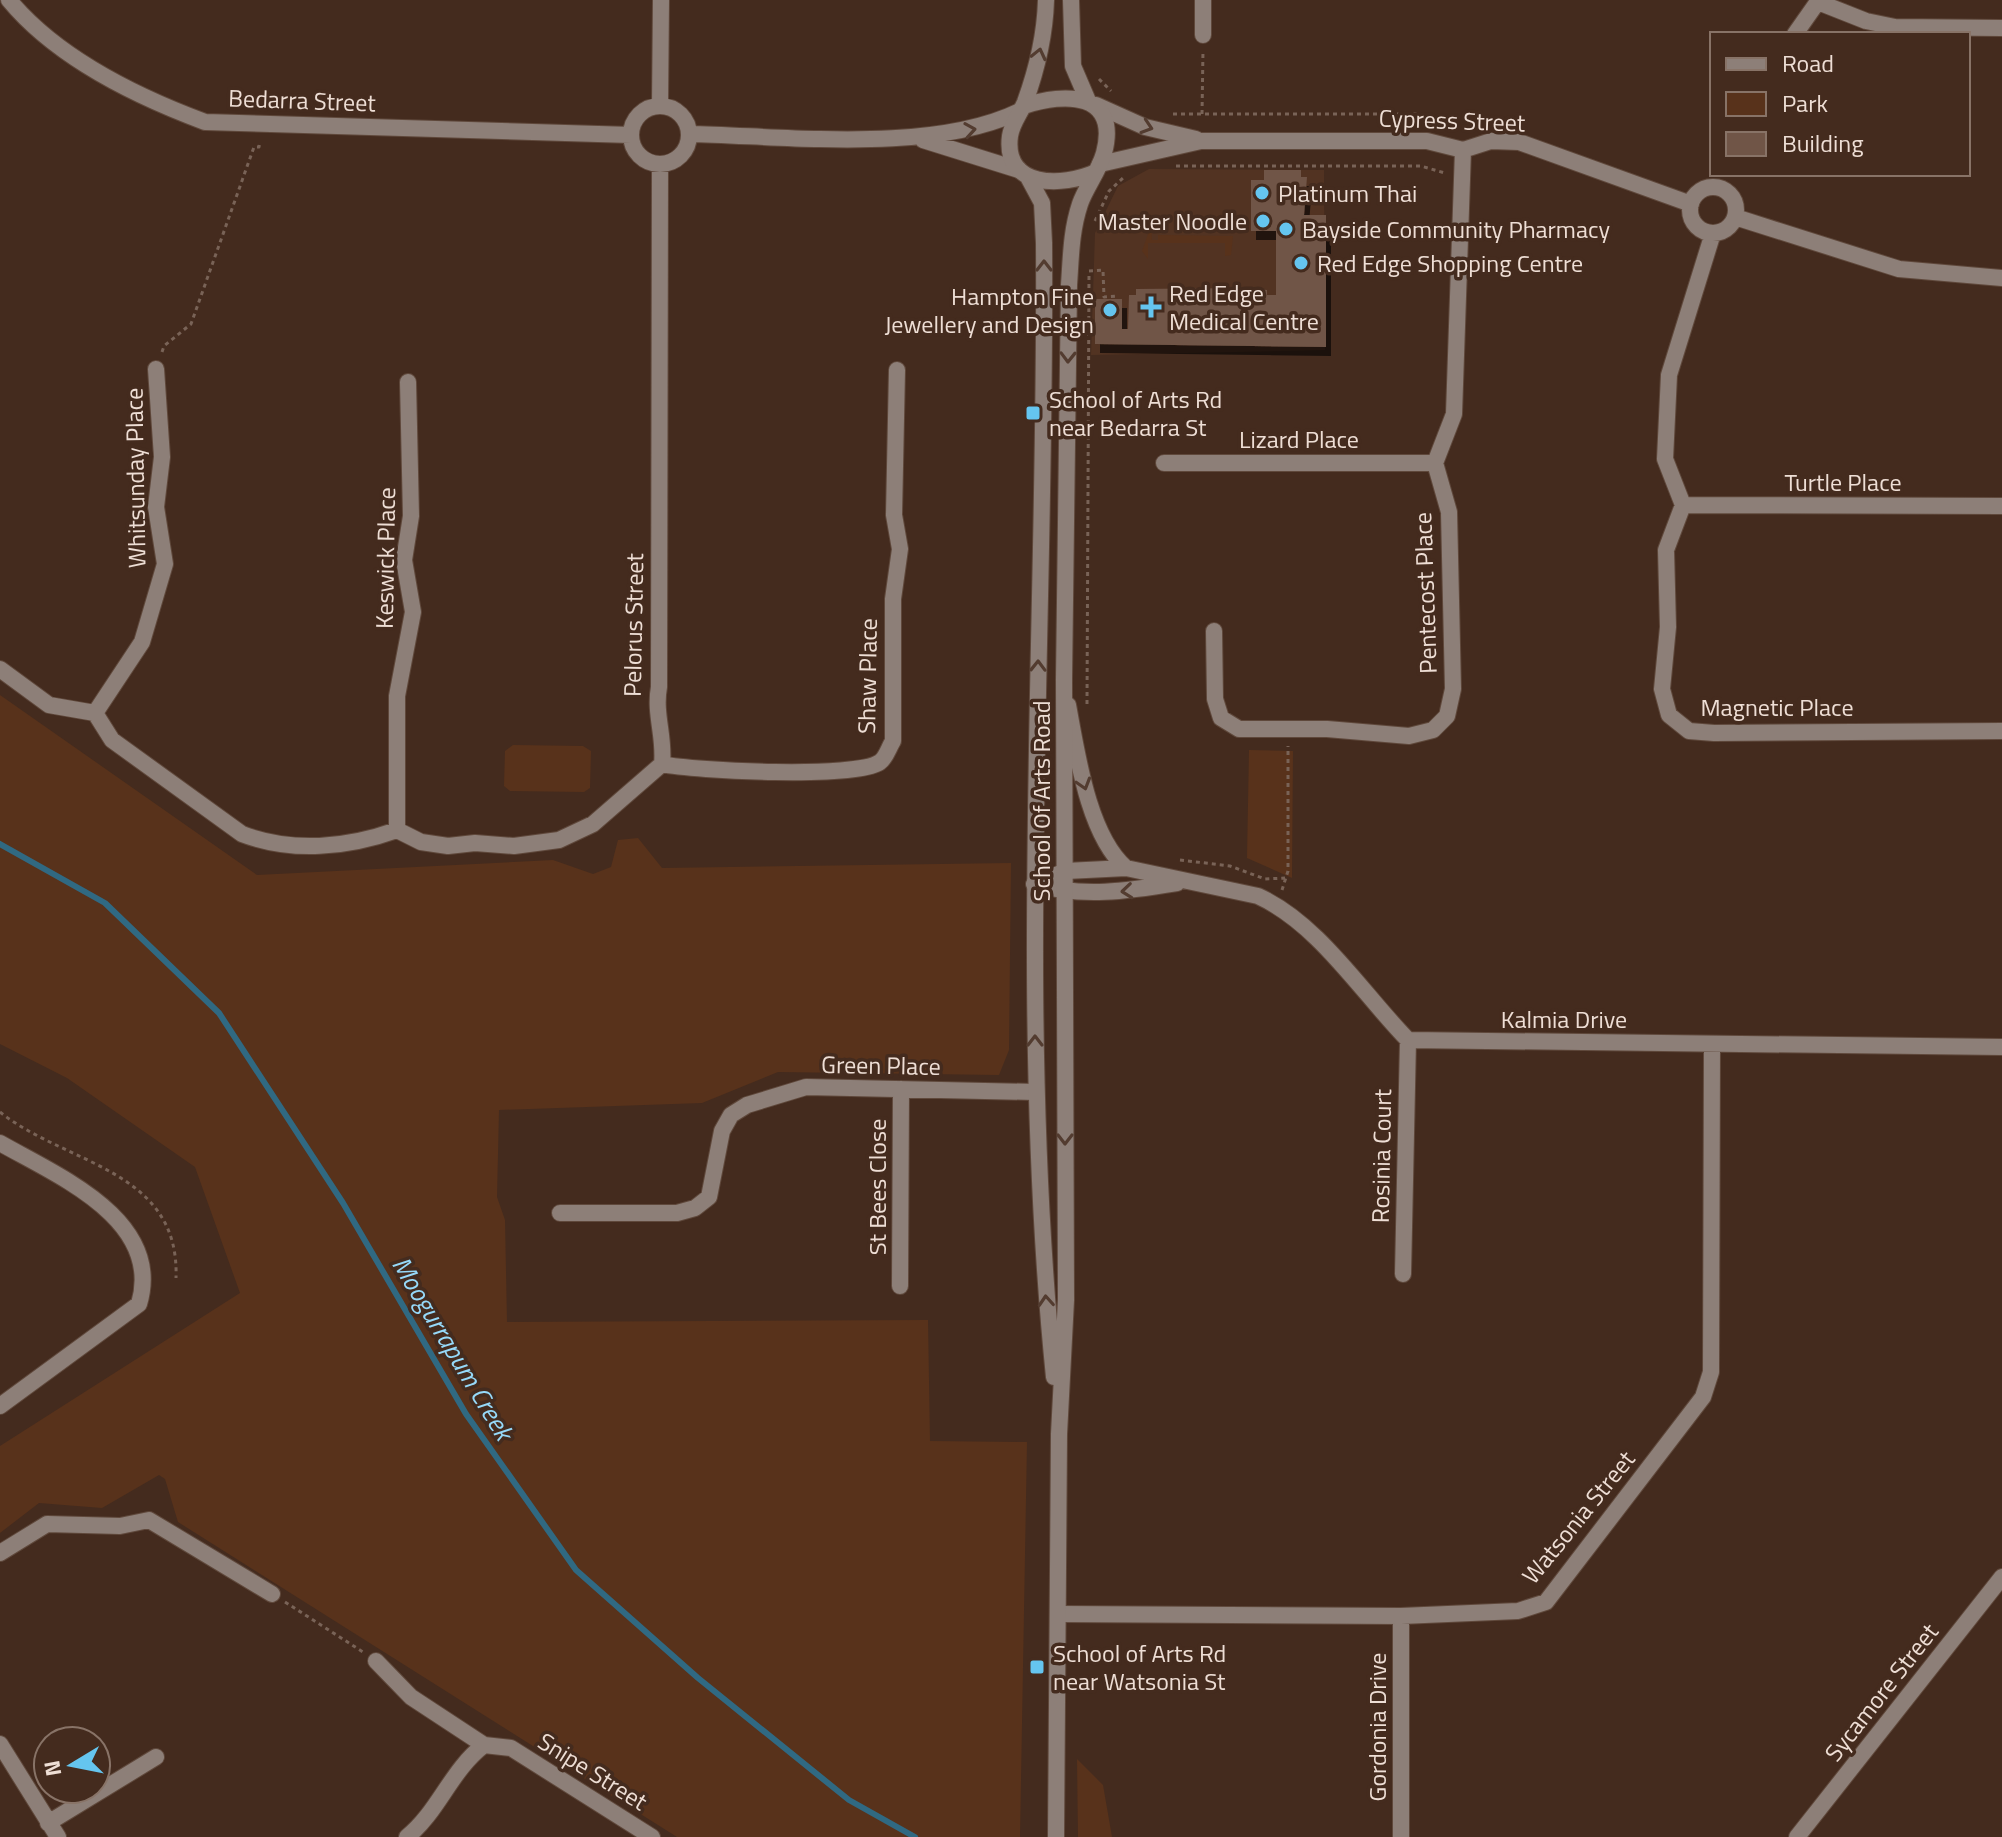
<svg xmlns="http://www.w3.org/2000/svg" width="2002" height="1837" font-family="'Titillium Web',sans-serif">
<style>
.built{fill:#523322}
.green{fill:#58321b}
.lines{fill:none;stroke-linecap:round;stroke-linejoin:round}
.stream{stroke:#306982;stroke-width:6}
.building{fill:#705547;filter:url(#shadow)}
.minor-casing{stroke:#5f483b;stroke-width:18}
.tertiary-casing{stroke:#5f483b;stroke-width:18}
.path{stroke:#796357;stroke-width:3;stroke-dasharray:4 4;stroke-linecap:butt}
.minor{stroke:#8d7f78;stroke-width:16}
.tertiary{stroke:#8d7f78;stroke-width:16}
.oneway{stroke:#533c30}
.poi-dot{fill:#65c5ef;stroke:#442b1e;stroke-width:3}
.labels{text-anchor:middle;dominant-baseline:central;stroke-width:7;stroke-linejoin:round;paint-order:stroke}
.street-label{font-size:24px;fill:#eeded5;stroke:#442b1e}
.poi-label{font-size:24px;fill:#eeded5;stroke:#442b1e;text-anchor:start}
.water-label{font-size:26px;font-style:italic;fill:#96d9f9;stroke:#442b1e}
</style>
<defs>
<filter id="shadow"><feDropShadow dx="5" dy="9" stdDeviation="0" flood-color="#0009"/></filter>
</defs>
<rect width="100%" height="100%" fill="#442b1e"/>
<path class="built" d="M1149 169 1324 170 1325 350 1091 355 1095 233 1118 186Z"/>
<path class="green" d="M1151 226 1152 240H1158V235L1233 236 1231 255 1225 256V243H1148V259L1142 251Z
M0 695 257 875 553 860 593 874 611 867 618 840 638 838 662 868 1011 863 1009 1050 999 1075 778 1072 702 1103 499 1110 497 1197 505 1220 507 1322 928 1320 930 1441 1027 1442 1020 1837H677L178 1522 165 1479 159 1475 102 1508 39 1503 0 1533V1446L240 1293 195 1167 67 1078 0 1044Z
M513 745 583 746 591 751 590 788 584 792 510 791 504 786 505 751Z
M1249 750 1293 751 1292 878 1247 858Z
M1077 1759 1103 1785 1112 1837H1078Z"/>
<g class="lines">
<path class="stream" d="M0 844 105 903 219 1013 343 1203 466 1414 576 1570 698 1678 849 1800 915 1837"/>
</g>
<path class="building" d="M1264 170H1301V177H1307L1304 215H1326V347L1095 344V299H1122V329H1128L1129 295H1136V289L1247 288 1267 290V295H1276V231H1251V180H1264Z"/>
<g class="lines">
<g class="minor-casing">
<path id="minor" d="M9 0C57 58 135 96 205 122L631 135
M1818 2 1866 21 1895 27 2002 28
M1795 34 1819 0
M1203 35V0
M1096 105 1145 127 1196 139
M660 106 661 0
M631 135a29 29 0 1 1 58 0a29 29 0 1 1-58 0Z
M689 134C787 136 932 154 1020 111
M923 140 1019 170
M1100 164 1201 141H1427L1463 150 1491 141 1519 142 1691 204
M1690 210a23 23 0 1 1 46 0a23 23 0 1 1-46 0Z
M1735 217 1899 269 2002 278
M1713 233 1669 375 1665 459 1683 505 1666 550 1668 627 1662 689 1669 715 1689 731 1714 733 2002 731
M1164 463H1435
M1683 505 2002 506
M1214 631 1215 699 1221 718 1239 729H1327L1409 736 1433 730 1447 716 1453 689 1449 512 1435 463 1454 414 1463 150
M0 669 49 705 95 713 112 740 242 834C292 853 347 848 397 830L421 842 448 846 475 843 514 846 559 840 593 824 662 764C665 737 654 714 659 687L660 164
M1068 705C1077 753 1088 835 1126 868
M95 713 142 642 165 564 156 507 162 457 156 369
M662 764C694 771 857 779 880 762 886 758 889 747 893 741V599L900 549 894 515 897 370
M397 830V696L413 612 404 560 411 516 408 382
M1034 884 1066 871 1126 868 1258 896C1319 924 1362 993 1408 1040L2002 1047
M1034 884C1082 898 1128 891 1177 883
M0 1143C58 1176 164 1220 139 1304L0 1406
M560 1213H677L695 1208 709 1197 722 1131 731 1115 747 1105 806 1087 1035 1092
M1403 1274 1408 1040
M900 1286 901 1089
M0 1553 47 1524 120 1526 149 1520 272 1594
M1059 1614 1401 1616 1518 1611 1546 1602 1703 1397 1711 1372 1712 1044
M1401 1616V1837
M376 1661 411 1697 484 1745
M0 1744 58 1837
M48 1823 156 1757
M407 1837C439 1811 451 1770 484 1745L511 1748 652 1837
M1797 1837 2002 1577"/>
</g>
<g class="tertiary-casing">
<path id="tertiary" d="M1046 0C1045 35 1037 69 1025 102 1020 114 1012 123 1010 136 1003 189 1063 187 1096 172
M1071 0 1073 66 1088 101
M1024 106C1065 92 1120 92 1104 153 1099 171 1086 187 1080 204 1071 231 1071 257 1069 285L1064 680 1066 1300 1059 1434 1056 1837
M1028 177 1042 203 1044 243C1047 621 1016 1000 1054 1377"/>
</g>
<path class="path" d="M1099 79 1111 91
M1173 114H1418L1417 126
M1202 114 1203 50
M1176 166H1421L1445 173
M1095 221 1109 191 1123 178
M1089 271 1103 270 1104 297 1118 296
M162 352 164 346 191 324 254 147H259L260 141
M1087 704 1089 276
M1180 860 1230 866 1265 879 1285 878
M1282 890 1288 871V746
M0 1112C66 1165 180 1169 176 1278
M285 1602 363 1652"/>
<use href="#minor" class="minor"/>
<use href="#tertiary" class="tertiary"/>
</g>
<defs><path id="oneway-chevron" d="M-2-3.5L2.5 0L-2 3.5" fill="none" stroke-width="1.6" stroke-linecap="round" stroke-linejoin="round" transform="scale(2)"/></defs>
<g class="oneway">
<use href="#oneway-chevron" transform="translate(1039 54) rotate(-77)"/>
<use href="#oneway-chevron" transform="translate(1147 127) rotate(18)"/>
<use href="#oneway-chevron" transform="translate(970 130) rotate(-9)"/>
<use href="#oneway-chevron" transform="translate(1044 266) rotate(-90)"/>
<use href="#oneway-chevron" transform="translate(1068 357) rotate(91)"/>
<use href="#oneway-chevron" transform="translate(1038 666) rotate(-89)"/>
<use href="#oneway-chevron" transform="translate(1084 784) rotate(73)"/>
<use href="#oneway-chevron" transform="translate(1127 891) rotate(174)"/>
<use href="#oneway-chevron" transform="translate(1035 1041) rotate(-90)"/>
<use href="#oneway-chevron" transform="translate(1065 1139) rotate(90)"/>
<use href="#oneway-chevron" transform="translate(1046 1301) rotate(-94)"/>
</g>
<g class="poi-dot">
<circle cx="1262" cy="193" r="8"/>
<circle cx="1263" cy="221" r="8"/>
<circle cx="1286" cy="229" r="8"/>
<circle cx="1301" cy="263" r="8"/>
<path d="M1147 295h8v8h8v8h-8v8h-8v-8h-8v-8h8z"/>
<circle cx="1110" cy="310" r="8"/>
<rect x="1025" y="405" width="16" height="16" rx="4"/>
<rect x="1029" y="1659" width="16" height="16" rx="4"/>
</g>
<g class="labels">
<g class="street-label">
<text transform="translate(302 100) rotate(2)">Bedarra Street</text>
<text transform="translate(1452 120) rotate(2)">Cypress Street</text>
<text x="1299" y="439">Lizard Place</text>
<text transform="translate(135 478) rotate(-91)">Whitsunday Place</text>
<text x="1843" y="482">Turtle Place</text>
<text transform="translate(385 558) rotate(-89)">Keswick Place</text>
<text transform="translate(1425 593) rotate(-92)">Pentecost Place</text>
<text transform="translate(633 625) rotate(-89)">Pelorus Street</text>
<text transform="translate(867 676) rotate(-89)">Shaw Place</text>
<text x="1777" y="707">Magnetic Place</text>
<text transform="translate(1041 801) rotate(-90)">School Of Arts Road</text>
<text x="1564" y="1019">Kalmia Drive</text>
<text transform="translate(881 1065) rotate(1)">Green Place</text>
<text transform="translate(1381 1156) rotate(-89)">Rosinia Court</text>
<text transform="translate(877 1187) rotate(-90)">St Bees Close</text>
<text transform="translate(1578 1517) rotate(-51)">Watsonia Street</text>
<text transform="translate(1881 1692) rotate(-52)">Sycamore Street</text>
<text transform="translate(1377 1727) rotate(-90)">Gordonia Drive</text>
<text transform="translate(593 1771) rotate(32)">Snipe Street</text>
</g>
<g class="poi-label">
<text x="1278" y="193">Platinum Thai</text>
<text x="1247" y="221" text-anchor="end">Master Noodle</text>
<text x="1302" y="229">Bayside Community Pharmacy</text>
<text x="1317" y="263">Red Edge Shopping Centre</text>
<text x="1169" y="293">Red Edge<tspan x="1169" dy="28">Medical Centre</tspan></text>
<text x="1094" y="296" text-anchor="end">Hampton Fine<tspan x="1094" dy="28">Jewellery and Design</tspan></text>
<text x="1049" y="399">School of Arts Rd<tspan x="1049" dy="28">near Bedarra St</tspan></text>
<text x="1053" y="1653">School of Arts Rd<tspan x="1053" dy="28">near Watsonia St</tspan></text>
</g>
<g class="water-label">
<text transform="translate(453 1348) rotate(59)">Moogurrapum Creek</text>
</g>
</g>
<rect x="1710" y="32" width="260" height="144" fill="#442b1e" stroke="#887367" stroke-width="2"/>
<rect x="1726" y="58" width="40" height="12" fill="#8d7f78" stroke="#887367" stroke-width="2"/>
<text x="1782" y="72" font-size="24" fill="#eeded5">Road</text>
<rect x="1726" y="92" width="40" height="24" fill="#58321b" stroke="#887367" stroke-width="2"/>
<text x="1782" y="112" font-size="24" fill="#eeded5">Park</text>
<rect x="1726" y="132" width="40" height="24" fill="#705547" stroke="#887367" stroke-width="2"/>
<text x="1782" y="152" font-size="24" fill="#eeded5">Building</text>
<g transform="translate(72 1765) rotate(260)"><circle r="38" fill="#442b1e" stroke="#887367" stroke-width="2"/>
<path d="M0-6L14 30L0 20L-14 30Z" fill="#65c5ef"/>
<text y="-12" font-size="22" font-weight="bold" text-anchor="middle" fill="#eeded5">N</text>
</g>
</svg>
